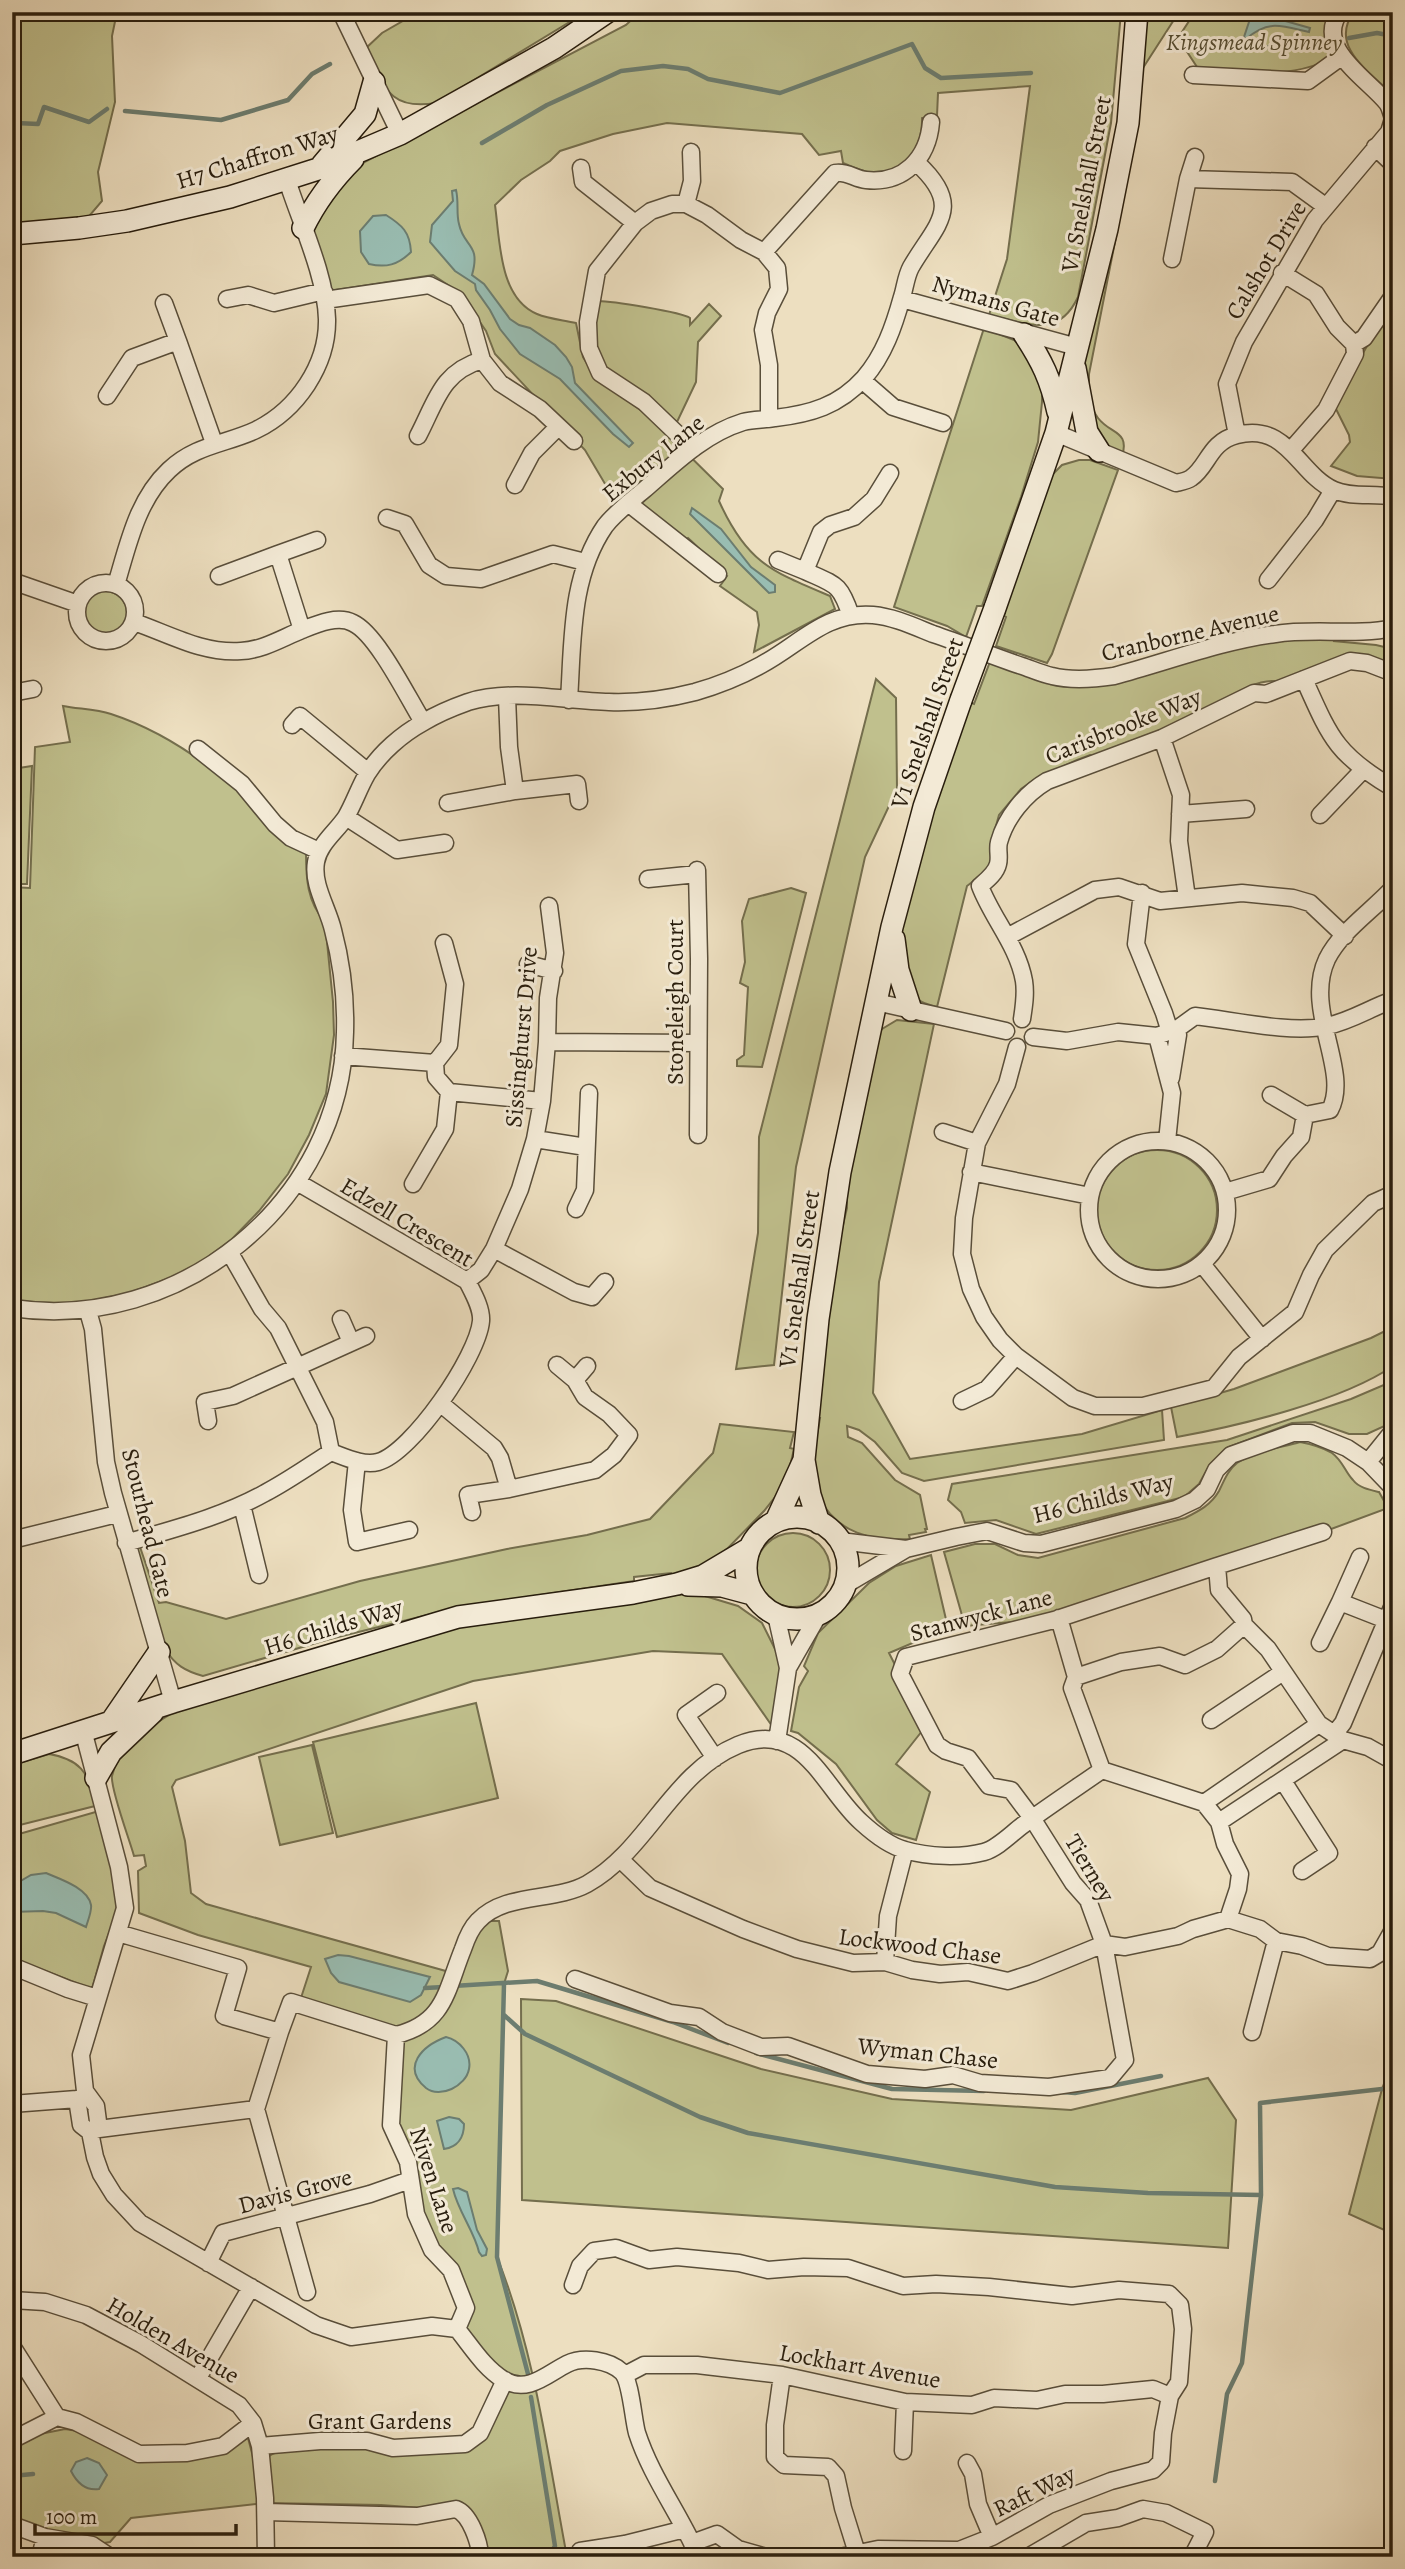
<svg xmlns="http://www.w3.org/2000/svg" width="1405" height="2569" font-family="Alegreya,serif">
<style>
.green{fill:#c0c08d;stroke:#746e4d;stroke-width:2}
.water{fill:#99bdb2;stroke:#6c7d70;stroke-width:2}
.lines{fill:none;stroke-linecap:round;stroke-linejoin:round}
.stream{stroke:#6c7d70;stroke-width:4.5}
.street-casing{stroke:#594e3a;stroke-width:19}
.secondary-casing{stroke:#281d0d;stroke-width:24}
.street{stroke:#f3ead6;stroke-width:16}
.secondary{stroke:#f3ead6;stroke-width:21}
.secondary-bridge-casing{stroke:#281d0d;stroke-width:24;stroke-linecap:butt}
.secondary-bridge{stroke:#f3ead6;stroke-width:21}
.labels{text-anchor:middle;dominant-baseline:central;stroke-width:6;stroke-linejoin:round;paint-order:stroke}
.park-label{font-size:24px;font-style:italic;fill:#564e33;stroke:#f3ead6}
.street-label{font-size:24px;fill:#281d0d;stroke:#f3ead6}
</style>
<rect width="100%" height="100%" fill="#eddfc0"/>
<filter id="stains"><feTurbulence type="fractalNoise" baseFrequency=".00286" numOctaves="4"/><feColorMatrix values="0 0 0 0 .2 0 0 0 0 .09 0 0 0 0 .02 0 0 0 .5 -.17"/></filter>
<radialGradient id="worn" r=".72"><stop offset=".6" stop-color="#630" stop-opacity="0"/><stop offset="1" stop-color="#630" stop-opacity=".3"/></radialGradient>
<path class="green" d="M12 12H117L112 36 115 102 98 172 102 201 79 228 12 234Z
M414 12H586L436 103C388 111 384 85 365 49L382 33 413 15Z
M640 12H1121L1111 123 1078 297C1058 340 1026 323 989 315L1007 259 1030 86 938 93 937 116 922 118C923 141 911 167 886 173 872 176 856 168 843 163L841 151 819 155 802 134 667 123 613 134 560 151 550 161 521 180 495 205C500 241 499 298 537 314 549 319 563 320 576 323L583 357 597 379 649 416 723 489 719 501C747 563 771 571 830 596L835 609 754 652 759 625 757 612 720 586 727 576C712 564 703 551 688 538L683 541 648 514 624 491 618 496 611 494 585 450 495 354 486 331 460 293 433 275 329 291 314 245V215L355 167 626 25Z
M1139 12H1179L1141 71 1124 196 1089 374C1089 390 1088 405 1098 418 1111 435 1130 430 1122 457L1095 436 1083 370Z
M1195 12H1329L1325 33 1330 58C1294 80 1240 71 1199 70L1178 38Z
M1354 12H1393V95C1370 72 1328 46 1354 12Z
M598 301C611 301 682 312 690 318V325L709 304 721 316 698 342 696 382 677 422 606 370 594 341Z
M1393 305V479L1357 476 1331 466 1350 442 1349 435 1334 405 1381 321Z
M984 328 1014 340 1025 348 1042 388V402L1038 442 1021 497 982 606H977L966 637 947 626 894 607Z
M1079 460H1090L1118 470 1052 654 1047 663 996 646 1006 617 1001 614 1048 479 1062 465Z
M83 613a22 22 0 1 1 44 0a22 22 0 1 1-44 0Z
M1335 636 1334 641 1376 645 1393 649V667L1380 662 1277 681C1249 679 1226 702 1202 713 1168 730 1130 742 1095 757L1090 755 1077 760 1035 779 1021 789 999 815 991 844 992 860 985 872 967 886 937 1007C926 1004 918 1002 912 993L901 930 916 860 969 702 974 704 991 659 1053 680 1252 643Z
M876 679 896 698 897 789 865 857 796 1167 774 1365 736 1369 758 1233 759 1137Z
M63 706C78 709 96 709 111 714 191 740 246 797 306 853 306 878 307 902 325 922L333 1002 334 1035 326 1094 309 1135 288 1174 259 1211 232 1239 189 1271 129 1293 76 1304 12 1301V887L30 888 35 747 70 742Z
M32 766 27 884H12V769Z
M791 888 806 893 762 1067 737 1066V1060L744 1055 748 987 740 983 745 962 742 921 749 899Z
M897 1020 934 1024 879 1282 873 1393 910 1459 1082 1434 1162 1410 1164 1440 924 1481 902 1473 875 1442 859 1430 847 1426 848 1437 862 1443 895 1480 920 1495 927 1529H925L926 1532 909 1535 910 1539C872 1541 837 1534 819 1497 817 1493 813 1487 811 1483 809 1471 818 1432 820 1418H814L840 1238 847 1208V1165L872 1040 882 1029Z
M1097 1210a60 60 0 1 1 120 0a60 60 0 1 1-120 0Z
M1393 1327V1366C1342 1401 1238 1426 1177 1437L1171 1407 1234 1389 1371 1338Z
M1393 1381V1420L1389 1424 1367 1434H1349L1315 1422 1292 1423 1226 1448 1210 1464 1199 1484 1184 1497 1036 1534 996 1520 965 1523 961 1512 948 1500 952 1484 1227 1440 1351 1399Z
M720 1424 794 1432 790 1448 794 1449 786 1483 764 1511 728 1548 709 1563 672 1576 671 1573 634 1577V1581L460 1607 330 1639 203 1676C185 1671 175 1665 165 1649L134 1549 139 1544 159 1603 166 1602 226 1619 360 1581 507 1549 587 1535 650 1519 713 1453Z
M1300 1442C1311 1444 1322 1447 1332 1453 1343 1461 1345 1472 1353 1480 1359 1488 1370 1490 1379 1492L1388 1508 1323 1532 1059 1618 965 1626 944 1552 975 1544H995L1018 1555 1038 1558 1185 1518C1199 1511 1211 1505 1219 1491 1224 1481 1228 1470 1237 1463 1255 1451 1280 1448 1300 1442Z
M756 1570a37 37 0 1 1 74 0a37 37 0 1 1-74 0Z
M931 1555 948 1628 889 1653 926 1726 896 1764 930 1792 916 1840 892 1833 877 1820 836 1764 798 1733 791 1731 799 1687 808 1671 804 1666 818 1633 869 1583 896 1566Z
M695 1593 738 1606 762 1623 780 1659 779 1685 772 1726 722 1654 653 1651 473 1681 176 1780 172 1787 185 1841 191 1893 206 1904 453 1973 477 1921H499L508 1971 504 1984 497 2257C535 2352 548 2457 567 2557H486L462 2511 381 2505 266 2503 131 2518 110 2542 92 2545 12 2525V2445L40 2434 65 2429 84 2432 130 2453 211 2454 248 2438 264 2498 261 2462C293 2430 419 2443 465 2444L505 2381 457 2329 466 2307 432 2250 391 2125 396 2035 299 2004 311 1967 198 1935 139 1913 138 1871 146 1866 144 1855 134 1856C130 1841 110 1788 112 1776 119 1742 154 1725 180 1708L446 1629 586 1605Z
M476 1703 498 1798 337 1837 313 1742Z
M312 1745 333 1833 280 1845 259 1757Z
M49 1754C84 1760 87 1775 99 1805L12 1827V1765Z
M99 1811 114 1875 117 1913 104 1946 92 1989 12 1958V1836Z
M521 1999 556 2001 761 2069 892 2099 1071 2110 1208 2078 1236 2120 1228 2248 522 2200Z
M1393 2060V2234L1349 2214 1382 2089Z"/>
<path class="water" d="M1242 12H1284L1282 20 1310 28 1309 32C1282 26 1269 19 1246 39L1244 37 1249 22Z
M456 190C459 202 456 213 459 224 464 248 481 243 472 275L484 284 510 319 519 325 530 328 555 345 566 357 572 367 575 383 633 443 629 447 613 434 560 379 520 354 500 329 490 310 476 290 475 284 455 271 430 242 432 225 453 201 452 191Z
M386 215C402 225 410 232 411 252 398 265 386 268 369 264L361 252 360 231 373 216Z
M692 508 721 529 751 567 775 585V592L769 593 690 514Z
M46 1873C60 1879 88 1888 91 1905 92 1911 88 1920 86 1927L56 1913 43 1911 12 1912V1886L31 1875Z
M338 1955 349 1956 430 1977 421 1995 410 2002 339 1982 331 1973 325 1959Z
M446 2037C459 2040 472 2054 469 2069 466 2086 440 2099 426 2088 401 2067 422 2046 446 2037Z
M449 2117 459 2119 464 2124C464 2137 458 2147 444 2149L437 2121Z
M458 2188 467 2192 477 2230 487 2249 486 2255 482 2256 479 2252C474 2231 458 2211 453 2189Z
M87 2458 99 2463 107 2475 99 2489C86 2491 77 2483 71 2471L76 2462Z"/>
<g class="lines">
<path class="stream" d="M1349 38 1377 33 1393 36
M1250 49 1316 43
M125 111 221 120 288 100 312 74 330 64
M12 126 16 123 38 124 44 107 89 122 107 109
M482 143 547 105 621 71 663 66 688 69 708 79 780 93 912 44 925 68 941 78 1031 73
M504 1984 497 2257 528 2374
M453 1986 537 1981 673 2022 728 2043
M425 1988 444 1987
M504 2015 525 2034 700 2117 748 2133 1055 2187 1148 2193 1261 2195
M756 2053 892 2089 984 2091
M1062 2092 1075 2093 1161 2076
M531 2397 555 2546 549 2556 535 2557
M12 2476 33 2474
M1215 2481 1227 2394 1242 2363 1261 2195 1260 2103 1382 2089"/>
<g class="street-casing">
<path id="street" d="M341 12 400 134
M1340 12C1313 47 1369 80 1387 103 1390 107 1391 113 1393 118
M1193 75 1308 81 1341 57
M1375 147 1393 164
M581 168 583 182 635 223
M1188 179 1292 182 1325 206
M686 204 692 181 691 152
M764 252 835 173C847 171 855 179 866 180 903 184 928 159 931 122
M1172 259 1188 179 1195 157
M1282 273 1316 294 1337 327 1354 344 1355 354 1326 410 1291 450
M227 299 248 295 274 303 324 291
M902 299 1077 347
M325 300 429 285 457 299 471 321 482 360C441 372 436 402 418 436
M164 303 178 341
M1354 344 1364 338 1393 296
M482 360 500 383 540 409 574 441
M862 380 893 407 943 423
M107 396 132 358 178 341 214 443
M1056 433 1176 483C1180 482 1187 481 1191 478 1208 467 1209 442 1237 435 1288 422 1298 474 1334 490 1352 498 1374 493 1393 497
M1237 435 1227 384 1244 342 1315 220 1389 132 1393 119
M693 449 644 402 600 373 589 348 588 322 597 271 635 223 651 211 672 204H686L707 215 741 240 764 252 777 268 779 289 767 313 763 330 769 365V419
M515 485 532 453 558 427
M628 503 718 574
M387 518 405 524 429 565 446 576 481 579 553 554 585 562
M778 560 805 571
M219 576 278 554
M1268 580 1315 520 1333 490
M12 581 78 604
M77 612a29 29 0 1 1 58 0a29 29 0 1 1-58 0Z
M116 585C128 545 137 500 169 470 195 445 226 444 256 430 297 410 328 365 327 319 326 276 300 221 287 180
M851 616C840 583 836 585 805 571L821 532 830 525 854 517 874 499 890 473
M134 622C169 634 203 654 241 651 263 650 282 638 302 630 317 624 338 615 353 623 377 634 408 698 423 722
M302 630 278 554 317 540
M1304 679C1330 737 1336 755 1393 788
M12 693 33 689
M507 697 509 747 515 791 577 784 579 801
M569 700C573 640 570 577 605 526 615 513 631 501 644 490 674 464 704 434 743 422 753 419 765 420 775 418 810 414 839 406 864 378 884 355 894 326 902 297 905 288 906 276 911 267 936 224 965 207 917 163
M292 725 300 716 368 772
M1162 738 1181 795 1179 841 1187 898
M198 749 242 784 275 824 291 838 319 851
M448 803 515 791
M1180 814 1246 809
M1320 815 1363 770
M346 817 397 850 445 843
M697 870 699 959 698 1135
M648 879 697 874
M1142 893 1136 944 1164 1013 1170 1032
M1007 937 1095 890 1119 887 1160 901 1242 893 1293 898 1310 903 1345 936
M528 964 554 971
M876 1002 1006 1031
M1022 1019C1024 1006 1026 994 1024 981 1018 946 992 918 980 886 987 880 996 873 998 864 1000 857 997 849 999 842 1006 817 1025 794 1047 781L1162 738 1254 693 1266 694 1350 661 1367 663 1393 673
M1157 1036 1172 1093 1167 1141
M1033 1037 1067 1041 1118 1032 1157 1036 1177 1029 1195 1016C1232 1020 1291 1034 1327 1026 1351 1021 1370 1008 1393 1000
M547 1042 697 1043
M1017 1047 1007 1084 977 1143 964 1218 962 1254 971 1289 984 1317 1000 1340 1016 1356 1073 1398 1095 1406H1143L1214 1388 1239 1357 1295 1312 1311 1275 1325 1250 1373 1203 1393 1194
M343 1056 435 1063 436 1077 449 1092 542 1101
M435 1063 449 1045 455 984 444 943
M1171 1078 1178 1035 1177 1029
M1271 1095 1305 1115 1330 1110C1351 1071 1303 1010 1327 959 1341 931 1372 911 1393 888
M943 1132 977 1143
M535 1139 586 1147
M1089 1210a69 69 0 1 1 138 0a69 69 0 1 1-138 0Z
M971 1172 1090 1196
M413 1184 445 1129 449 1092
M1225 1192 1269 1179 1284 1156 1301 1137 1305 1115
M576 1209 585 1190 589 1093
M494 1249 574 1292 592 1297 605 1282
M230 1253 262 1309 278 1328 325 1422 331 1452
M1202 1264 1262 1339
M467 1281 481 1270 494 1249 520 1189 535 1139 542 1101 547 1042 548 998 555 953 549 906
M12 1308C179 1333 342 1203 345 1032 346 997 342 964 333 930 328 908 312 885 316 862 319 844 336 832 346 817 354 803 359 788 367 774 380 753 402 734 424 722 437 714 454 707 468 702 512 688 564 701 609 702 637 703 668 699 695 692 716 686 741 676 761 665 799 645 826 611 873 615 894 617 913 626 933 634 963 644 992 656 1022 666 1031 669 1042 674 1052 676 1072 681 1094 679 1114 676 1167 662 1221 641 1275 634 1314 628 1356 636 1393 628
M88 1311 93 1329 106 1462 113 1493 173 1702
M341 1319 351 1342
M575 1380 587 1366
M962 1401 987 1389 1016 1356
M440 1403 494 1448 500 1458 509 1489 595 1470 614 1455 629 1435 609 1414 585 1397 575 1380 557 1365
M208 1421 205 1402 233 1396 366 1336
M357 1461 352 1510 357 1542 409 1530
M1368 1462 1393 1431
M242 1505 259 1575
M472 1512 468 1495 509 1489
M12 1540 117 1514
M840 1541 906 1549
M126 1543C173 1529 222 1517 265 1493 288 1481 309 1466 331 1452 345 1457 363 1466 378 1462 412 1453 478 1356 481 1321 482 1308 473 1293 467 1281L297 1182
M1217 1566 1323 1532
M845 1585 906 1549 956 1537 987 1531 1024 1543 1041 1544 1176 1509 1195 1500 1207 1489 1216 1470 1231 1455 1293 1433H1310L1347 1448 1368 1462 1393 1488
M1340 1602 1360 1557
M776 1615 788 1668 777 1741
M1059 1618 1076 1677
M1320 1643 1340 1602 1386 1620
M788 1668 819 1614
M1211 1720 1283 1672
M83 1730 119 1867 125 1908 81 2055 85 2091 96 2106 99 2129
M1335 1733 1343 1723 1393 1605
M715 1758 686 1715 717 1693
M1102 1770 1072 1688 1076 1677 1121 1662 1160 1656 1185 1665 1217 1649 1244 1625 1268 1649 1319 1724 1343 1740 1368 1747 1393 1761
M1283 1781 1329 1853 1302 1871
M1204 1803 1219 1822 1225 1844 1240 1874 1238 1889 1228 1919
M1219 1822 1343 1740
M621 1860 650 1888 743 1929 797 1949 853 1963 885 1962 912 1970 940 1974 968 1972 1008 1981 1033 1973 1104 1944 1125 1947 1178 1936 1193 1929 1228 1919
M1228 1919 1260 1929 1276 1941 1302 1946 1328 1956 1370 1959 1380 1953 1393 1930
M118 1933 238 1968 224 2016 280 2032
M885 1962 888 1916 905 1850
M12 1966 68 1989 97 1998
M575 1979 670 2013 699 2017 722 2032 761 2047 788 2046 867 2074 925 2079 953 2075 980 2083 1049 2087 1110 2078 1125 2060 1104 1944 1088 1900 1073 1883 1032 1818 1011 1790 989 1786 968 1758 946 1751 937 1745 900 1674 906 1657 1054 1620 1217 1566 1219 1590 1243 1619 1244 1625
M1252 2032 1276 1941
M396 2035 391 2125 408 2162 416 2214 432 2250 451 2270 466 2308 457 2329
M77 2099 81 2125 90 2132 95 2157 101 2174 114 2195 140 2223 316 2325 351 2337 432 2326 457 2329C471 2346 484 2368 504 2380 528 2394 547 2374 567 2364 583 2356 609 2360 622 2372 631 2381 633 2419 637 2433 650 2473 674 2506 692 2543L696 2557
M12 2104 77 2099
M256 2109 280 2032 291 2002 396 2035C445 2023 446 1991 463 1949 466 1940 471 1928 478 1921 505 1892 554 1902 587 1884 648 1850 671 1773 738 1745 803 1718 824 1789 861 1822 873 1833 890 1846 905 1850 928 1857 962 1858 984 1852 998 1848 1012 1833 1023 1825 1049 1806 1076 1788 1102 1770L1204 1803 1319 1724
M256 2109 307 2292
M90 2132 99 2129 256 2109
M208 2263 223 2233 370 2194 410 2180
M573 2285 580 2266 594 2251 616 2248 649 2260 677 2257 739 2263 768 2270 804 2267 848 2268 903 2286 936 2284 989 2287 1072 2296 1119 2290 1169 2294 1180 2305 1183 2329 1179 2382 1170 2396 1163 2433 1161 2462 1153 2470 1111 2481 1049 2505 992 2537 959 2550 878 2549 840 2557
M12 2300 45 2302 86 2315 141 2344 239 2405 253 2423 260 2446 265 2498 266 2557
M12 2346 57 2417
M625 2375 644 2365H697L782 2375 905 2402 972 2405 994 2398 1037 2400 1065 2394H1103L1153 2389 1170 2396
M782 2375 775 2425V2457L784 2465 828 2467 836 2476 843 2508 857 2553
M198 2378 251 2287
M12 2440 57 2417 76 2422 139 2454 187 2453 223 2446 253 2423
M260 2446 320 2441H367L393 2448 465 2444 480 2433 505 2380
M903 2451 905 2402
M967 2463 973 2474 978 2504 992 2537
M266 2512 417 2516 456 2509C470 2514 480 2543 480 2557
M12 2525 45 2537 92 2545 110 2557
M692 2543 717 2534 738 2549 766 2557
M580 2551 625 2544 685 2529
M40 2557 45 2537
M1028 2557 1086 2523 1118 2518 1143 2509 1166 2513 1205 2532 1192 2557"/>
</g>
<g class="secondary-casing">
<path id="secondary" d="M322 165 365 114 374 82
M303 228C316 201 332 180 353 159
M12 234 79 228 127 221 230 197 318 169 400 134 554 48 607 12
M1024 334C1042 361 1051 380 1058 412
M1075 368 1087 432 1099 451
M995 608 1056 433 1107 229 1128 123 1137 12
M894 939 898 970 911 1010
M746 1568a51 51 0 1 1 102 0a51 51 0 1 1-102 0Z
M776 1521 804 1460
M819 1523 810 1495 804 1460 818 1319 840 1172 892 927 924 807 961 700
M688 1585 722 1586 752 1594
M111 1722 159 1652
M12 1754 173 1702 458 1617 633 1593 677 1584 703 1576 750 1548
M96 1778 111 1752 153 1712"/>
</g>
<use href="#street" class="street"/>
<use href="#secondary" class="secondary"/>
<g class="secondary-bridge-casing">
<path id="secondary-bridge" d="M961 700 995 608"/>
</g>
<use href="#secondary-bridge" class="secondary-bridge"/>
</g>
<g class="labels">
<g class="park-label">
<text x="1254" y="42">Kingsmead Spinney</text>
</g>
<g class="street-label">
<text transform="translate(257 157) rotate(-17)">H7 Chaffron Way</text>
<text transform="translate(1086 184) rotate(-79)">V1 Snelshall Street</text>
<text transform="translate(1266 260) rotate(-59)">Calshot Drive</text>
<text transform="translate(996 301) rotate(16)">Nymans Gate</text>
<text transform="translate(653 458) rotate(-39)">Exbury Lane</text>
<text transform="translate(1190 633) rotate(-13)">Cranborne Avenue</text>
<text transform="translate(927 723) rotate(-71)">V1 Snelshall Street</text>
<text transform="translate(1123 726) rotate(-22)">Carisbrooke Way</text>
<text transform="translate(675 1002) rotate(-90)">Stoneleigh Court</text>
<text transform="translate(521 1037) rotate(-85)">Sissinghurst Drive</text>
<text transform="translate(407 1222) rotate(31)">Edzell Crescent</text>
<text transform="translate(799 1279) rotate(-82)">V1 Snelshall Street</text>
<text transform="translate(1103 1498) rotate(-14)">H6 Childs Way</text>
<text transform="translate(148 1523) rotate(76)">Stourhead Gate</text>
<text transform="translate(981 1615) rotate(-15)">Stanwyck Lane</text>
<text transform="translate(333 1627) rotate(-17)">H6 Childs Way</text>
<text transform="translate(1090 1868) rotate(59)">Tierney</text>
<text transform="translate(920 1946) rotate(7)">Lockwood Chase</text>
<text transform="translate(928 2053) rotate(6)">Wyman Chase</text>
<text transform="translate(434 2180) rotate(72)">Niven Lane</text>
<text transform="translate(295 2191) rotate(-15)">Davis Grove</text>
<text transform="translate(173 2340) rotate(30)">Holden Avenue</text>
<text transform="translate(860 2366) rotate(10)">Lockhart Avenue</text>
<text x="380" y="2421">Grant Gardens</text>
<text transform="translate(1034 2491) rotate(-26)">Raft Way</text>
</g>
</g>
<rect width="1405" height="2569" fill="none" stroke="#eddfc0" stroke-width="42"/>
<rect x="14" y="14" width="1377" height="2541" fill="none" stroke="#281d0d" stroke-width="3.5"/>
<rect x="21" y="21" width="1363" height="2527" fill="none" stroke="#281d0d" stroke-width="2"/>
<path d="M35 2524v10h201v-10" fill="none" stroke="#281d0d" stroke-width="3.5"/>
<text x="46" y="2524" font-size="21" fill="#281d0d" stroke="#f3ead6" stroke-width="5" paint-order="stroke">100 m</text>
<rect width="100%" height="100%" filter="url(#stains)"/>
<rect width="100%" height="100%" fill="url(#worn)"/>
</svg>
